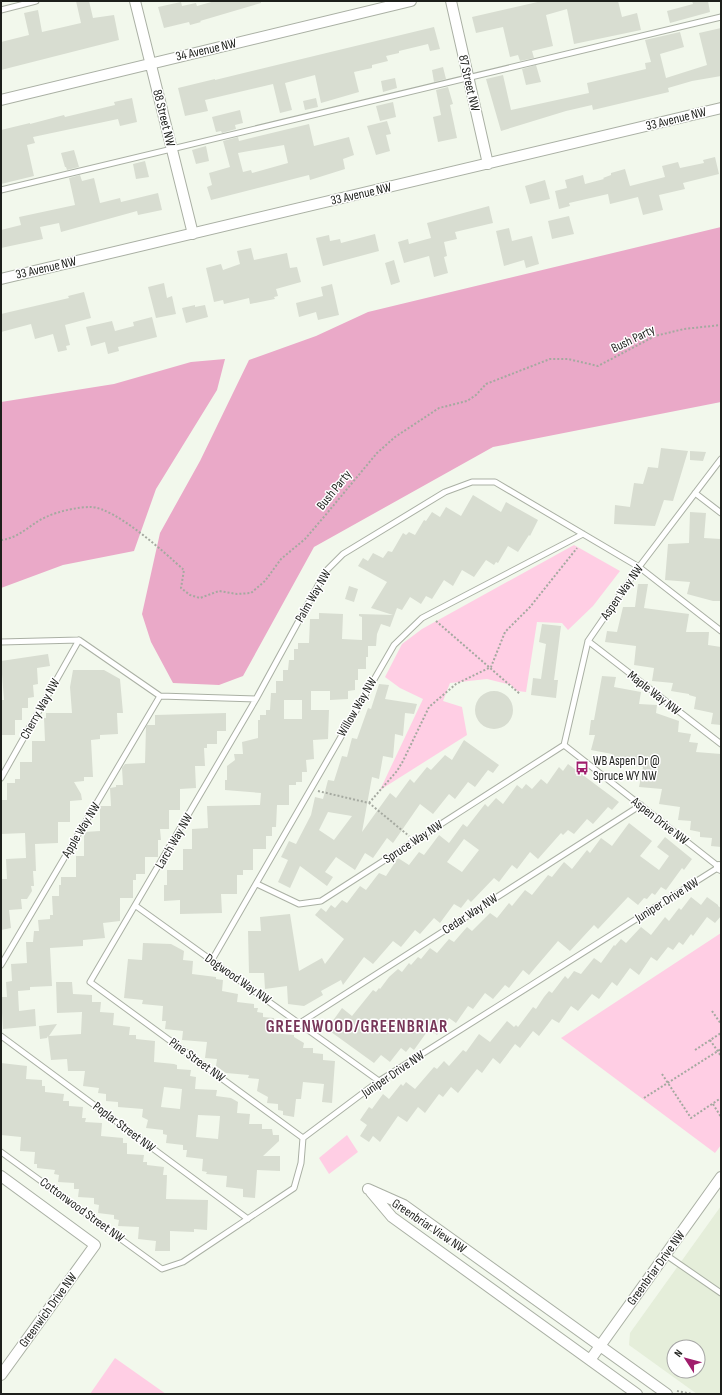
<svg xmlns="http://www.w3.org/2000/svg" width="722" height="1395" font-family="'Sofia Sans Condensed',sans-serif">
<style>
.built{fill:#e5eeda;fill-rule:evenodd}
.green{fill:#ffcee4}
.forest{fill:#eaa9c8}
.building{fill:#d8ddd1;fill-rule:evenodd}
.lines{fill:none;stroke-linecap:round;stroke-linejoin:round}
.lane-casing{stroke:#aab0a4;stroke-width:7}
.street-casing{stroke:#aab0a4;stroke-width:12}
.path{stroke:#a5a9a0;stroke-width:2;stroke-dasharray:2 2;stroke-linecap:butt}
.lane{stroke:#fff;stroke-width:5}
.street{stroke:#fff;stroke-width:10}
.labels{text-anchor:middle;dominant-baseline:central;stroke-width:3;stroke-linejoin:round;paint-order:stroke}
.street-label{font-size:13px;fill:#1d1f1b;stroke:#fff}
.poi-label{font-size:13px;fill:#1d1f1b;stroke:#fff;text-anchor:start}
.district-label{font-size:17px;font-weight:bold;letter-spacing:1px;fill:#773658;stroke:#fff}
</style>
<rect width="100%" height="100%" fill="#f2f8ec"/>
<path class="built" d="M721 1206V1394H697L629 1345 630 1333ZM674 1347H698V1371H674Z"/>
<path class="green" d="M574 545 620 571 593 606 568 630 562 623 537 622 526 692 517 691 511 685 487 679 450 683 443 701 462 707 467 735 380 790 423 699 400 688 385 677 402 644 422 629Z
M721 933V1145L715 1153 561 1038Z
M347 1135 358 1152 329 1174 319 1158Z
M115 1358 166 1394H90Z"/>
<path class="forest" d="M721 227V402L493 447 314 547 243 676 219 685 173 683 151 642 142 614 160 533 200 461 249 360 316 336 368 312Z
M225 359 217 390 156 489 134 551 63 565 1 588V402L114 384 191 362Z"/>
<path class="building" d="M76 1H89L93 18 114 15 119 40 1 70V42L29 35 24 13 38 10 42 32 81 23Z
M215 1H261V3L200 21 201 22 190 25 189 22 164 28 158 7 181 2 182 6 196 3 197 6Z
M542 1H618L622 17 637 13 641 30 574 44 567 9 546 15 553 46 532 51 534 58 520 61 518 55 510 57 503 27 476 33 472 17Z
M692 1H708L710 12 670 23 667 11 693 4Z
M434 27 440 49 430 51 428 44 399 51V53L386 56 388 61 372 65V68L354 72 359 92 321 103 315 75 285 83 292 110 280 113 273 84 205 100 208 111 185 116 178 88 215 79V80Z
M721 28V76L692 81 668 88 669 92 593 110 592 105 566 111 501 131 486 79 503 75 511 110 589 93 587 83 646 69 645 63 651 62 645 40 680 32 684 47 660 54 666 78 707 65 699 33Z
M536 65 541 82 526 85 522 69Z
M443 67 446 79 434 82 432 70Z
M395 78 397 88 383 92 381 81Z
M448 87 453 104 450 105 457 138 438 142 433 117 441 115 436 90Z
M132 98 137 122 120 126 118 119 33 137 35 143 27 145 34 176 1 184V130L30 123V124L64 115 65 117 115 105 114 102Z
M316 98 318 107 305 110 303 101Z
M393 102 396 117 380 121 376 106Z
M240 110 243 123 235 125 236 129 222 133 221 131 216 132 212 117Z
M387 121 391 134 386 135 390 151 376 155 367 126Z
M309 124 314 146 349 137 354 155 343 159 345 169 310 180 309 175 211 200 207 187 212 185 209 173 230 167 223 141 238 137 239 141ZM284 145 288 163 252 173 251 170 243 172 238 153Z
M206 146 209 161 196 164 192 150Z
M74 150 79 167 67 170 66 167H65L61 153Z
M715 157 719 174 683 183 685 189 659 195 663 210 643 215 638 197 610 204 608 194 569 203 570 206 559 209 555 191 567 188 565 180 583 175 585 184 604 179 603 178 611 175V173L625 169 630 186 665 177 662 166 678 162 680 168 704 163 703 160Z
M145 161 149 177 136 179 133 164Z
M80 175 82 181 94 178 100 203 120 198 121 202 158 193 162 210 138 215 137 211 61 232 59 223 40 227 43 239 1 248V230L21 225 19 217 75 205 69 178Z
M545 180 550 199 530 204 525 186Z
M489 206 493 223 455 232 457 239 444 242 447 256 444 257 448 273 434 277 429 256 404 263 398 242 408 239 409 244 431 238 427 223Z
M569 216 574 234 552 239 548 221Z
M509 228 512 241 532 236 539 264 526 268 524 260 504 266 496 231Z
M375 234 379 251 323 266 316 238 329 235 330 241 340 239 341 243Z
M251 248 254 260 287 253 290 268 297 267 301 282 276 289 278 296 274 297 275 299 250 304 249 298 224 304 223 300 214 302 206 268 221 264 223 270 240 264 237 251Z
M394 260 400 282 391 285 385 263Z
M164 283 167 298 172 296 176 314 156 318 148 287Z
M332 284 339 315 318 320 316 312 299 317 296 303 323 296 321 287Z
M84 292 91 318 65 325 70 345 66 346 67 350 58 352 53 334 35 339 31 324 1 332V314L69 298 68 296Z
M195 305V307L205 305 208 317 186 323 182 308Z
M152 317 157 337 118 347 119 351 108 354 105 342 91 346 86 327 112 321 115 331 134 326 133 322Z
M661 448 688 451 673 501 664 500 655 526 614 524 615 505 630 507 634 483 643 484 648 467 658 468Z
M690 451 706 452 703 461 690 460Z
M473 495 501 512 506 502 538 520 530 536 529 535 518 552 508 546 498 563 496 562 494 565 486 560 474 577 462 570 453 586 444 580 432 599 426 596 421 604 410 597 402 610 397 608 390 627 381 624 377 634 376 646H368V657H366V669H358V680H355V690L348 691V699L330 700V691H311V710H329L328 739 313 740 314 759 306 760 307 772H302V782H296V785H289V805H277L276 827H272V836H266V849H253V870H243V875H237V894H221L222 913 180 914V900L164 901V885H167V870H183V849H192V829L208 828 207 806 260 805 261 793 225 790V780H227V766L235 760 234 754H243L242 742 258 738V720H260V715H266V710H270L271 693H276V681H283V670H288L289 660H294V649H298V643H309L310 619H319V613L343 614 342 639 362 640V617L359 616V614L393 615 371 608 387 582 358 566 363 558 368 561 373 553 383 558 388 551 392 552 403 533 406 535 409 532 415 535 424 520 426 521 432 512 440 517 446 507 461 516ZM284 700H302V719H284Z
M690 512 706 513 704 538 721 539V601H713L687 594 690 582 665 580 668 544 689 543Z
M638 584H648L644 608 689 614 686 632H709L708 645 721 647V725L711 724 713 713 694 709 696 697 689 695V694L671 691 673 683 652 681 654 668 634 665 636 646 605 642 607 631 617 632 623 607H635Z
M349 586 358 589 354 602 345 599Z
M542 624 561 626 554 680H558L556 698 531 695 533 678 541 679 546 644 539 642Z
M48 654 50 666 37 668 38 684 33 685 34 697 28 698V708H22V720H15V735H1V700H4L1 661Z
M73 670H104L120 679 123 713H117L118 734 100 735V739L91 740 93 777H84V781L74 782 81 794 82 800 70 801V822H58V843L35 844 36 871H33L34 886H31L32 891 27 899H21L22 909 9 910 11 928 1 930V879H7L6 859 26 858 25 833 1 834V800H7V783H15V779H20V762H32V741H45L44 718H46V713H72L70 687Z
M602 676 616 677 614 687 641 692 639 704 657 705 656 713 679 721 678 732 691 734 689 742 698 743 696 752 721 754V847L711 846 712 838 700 837V832L690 830 691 821 678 820 680 807 659 804 662 789 639 787 643 767 610 763 612 754 591 750 595 735H589L591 720H594Z
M379 684 389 685 385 699 417 704 414 714 405 713 403 736 395 734 393 758 383 756 379 779 372 777 362 832 390 793 396 798 410 779 414 783 427 767 431 770 445 755 452 760 464 740 499 765 493 773 488 770 475 787 468 782 455 799 449 794 433 814 420 804 393 843 387 838 373 858 365 853 355 870 336 857 325 872 333 877 327 886 300 866 290 888 278 882 288 860 281 857 289 841 296 844 311 815 315 797 323 799 328 780 334 781 342 756 347 757 352 738 357 739 368 708 371 709ZM328 812 352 816 334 840 319 830Z
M475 710a19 19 0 1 1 38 0a19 19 0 1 1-38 0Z
M226 713V731H217V744H207V748H204L205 766H195L196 788 180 789V810H169V829H160L161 840H158V857H145V874H136V880H133V898H120V921L103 923 105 938 83 940V946L50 948 52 986 30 987V990L18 991 19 1011 35 1009 36 1026 3 1029 1 997H7L6 982 12 981 11 964 27 963 26 942H33L34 931H39L38 920 50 919V915H53L52 896H59V885H61V877H76V856H84V832L100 831V806H111L110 788 116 787V785H123L122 768 125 764 145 763 146 727 147 725H155V715Z
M568 764 619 802 612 810 608 807 593 824 587 819 574 834 568 830 563 835 561 833 538 859 530 852 517 869 512 865 499 882 494 878 471 902 468 899 461 908 454 904 440 923 434 918 420 934 415 930 401 947 393 941 373 964 364 957 343 985 341 980 321 991 323 995 304 1006 288 1004 287 986 265 989 264 973H249L248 931H261L260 917 290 914 299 971 322 958 325 964 344 939 315 915 321 908 326 912 331 905 335 908 342 900 347 903 360 886 366 890 379 873 386 876 398 858 409 865 419 852 424 855 439 835 449 843 463 824 467 827 485 804 488 807 496 798 503 804 517 785 522 789 526 784 532 789 541 779 547 784 559 767 563 771ZM464 839 479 850 462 872 447 862Z
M629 823 652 841 640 856 659 870 669 856 657 847 665 837 692 859 684 870 682 868 666 890 661 887 655 895 652 893 647 899 644 898 638 905 628 897 598 929 594 925 570 951 558 941 529 975 523 970 509 988 505 985 493 999 485 993 473 1009 468 1006 456 1023 449 1018 437 1035 429 1029 414 1050 410 1047 406 1052 401 1048 390 1062 381 1055 374 1063 327 1029 342 1008 352 1016 373 990 376 992 379 988 380 989 389 977 398 969 402 972 409 963 411 965 418 957 421 959 430 948 437 953 449 939 454 942 467 927 472 931 490 913 497 918 509 903 512 906 525 890 532 895 548 875 552 877 564 862 572 869 587 850 590 853 601 838 612 846Z
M691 897 701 905 707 897 718 905V906L721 908V916L715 923 707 917 693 936 691 934 683 945 679 942 673 950 668 947 657 961 651 957 639 975 630 968 617 986 612 982 599 999 592 994 578 1011 571 1006 559 1023 552 1019 539 1036 533 1031 520 1048 515 1044 500 1064 493 1058 482 1073 477 1069 458 1093 451 1087 443 1097 439 1094 425 1113 418 1107 407 1122 398 1116 380 1142 373 1136 369 1142 360 1136 367 1125 360 1120 369 1107 372 1109 383 1094 389 1099 401 1084 403 1086 406 1082 415 1089 434 1067 437 1069 444 1061 449 1066 463 1050 466 1052 479 1034 490 1042 507 1021 514 1027 516 1025 518 1027 533 1007 536 1009 544 997 549 991 552 993 565 976 568 979 574 971 581 974 594 958 601 963 614 945 615 946 621 939 626 943 641 927 651 935 665 917 669 921 679 908 681 910Z
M143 943 171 944 184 951 183 960 193 961 192 974 216 977V979L223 980 222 991 238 994 237 1002 254 1004V1008H258L257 1012 263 1013V1017L274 1018 272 1033 294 1035V1037L304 1043 303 1048H313V1053L323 1054V1060L335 1061 332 1103 322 1102 324 1084 303 1082 301 1099H296L294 1117 283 1115V1111L278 1110V1104L267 1103 268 1097 257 1091 259 1079 248 1078 249 1075 226 1073 216 1066 217 1059 205 1058 207 1042 182 1040 183 1031 165 1029 166 1021H162L163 1006 142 1004 143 1000 124 998 128 959 142 960Z
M56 982H72L73 994 92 995V1002H101L100 1012 114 1013 113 1025 130 1027 129 1035H136V1039L155 1041 154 1062 174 1064 177 1065V1069L191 1070 190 1076 196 1077 195 1089 217 1090 216 1096 231 1098 238 1102 237 1113 250 1114 249 1124H262V1129H272L273 1135H279V1141L263 1156H280V1171L257 1170 255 1198 243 1197V1189L226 1187 227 1176 206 1174 207 1172 202 1171 203 1159 186 1157 187 1150H183V1145L166 1143 167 1135 163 1134V1130L146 1128 148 1120 142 1117 143 1109 118 1107V1102L106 1101V1094L98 1093 99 1088 83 1086 85 1071H68L67 1059 51 1060 48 1036 47 1038 40 1039 39 1026 57 1024 49 1036 81 1034 82 1012 57 1013ZM164 1087 182 1089 180 1109 161 1107ZM198 1115 220 1116 218 1139 196 1137Z
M1 1063 27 1066 26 1079 42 1080V1086H45V1092L64 1094 63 1101H69V1106L83 1107 82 1118H86L85 1122 102 1123 101 1136 123 1138V1143H127V1154L144 1155 143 1162H147V1165L164 1167 163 1175H167L166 1199 208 1200 207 1230 194 1229V1232L170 1231V1251H155L156 1241 138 1239 139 1227 118 1226 119 1220 114 1219V1215L98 1213 99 1205 94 1204V1198L78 1197 79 1189H74V1183L58 1182 59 1175 54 1174 55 1170 37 1168V1164H34L35 1152 20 1151 21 1137 1 1135Z"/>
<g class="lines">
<g class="lane-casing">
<path id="lane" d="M1 10 36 1
M1 190 721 17
M695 493 721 513
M588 641 721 744
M1 642 79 640 160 696 256 699 326 571 343 554 445 492 472 482H495L639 567 721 631
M256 699 90 982 303 1138
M564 745 588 641 639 567 721 459
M1 778 79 640
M257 884 299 904 321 901 564 745
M136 906 379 1081
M212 960 394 645 422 618 583 534
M1 965 160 696
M300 1023 641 805
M1 1036 248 1219
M1 1152 162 1269 183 1262 294 1188 301 1163 303 1138 379 1081 719 867 564 745
M666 1255 721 1293"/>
</g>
<g class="street-casing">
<path id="street" d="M135 1 193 234
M451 1 488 164
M1 100 411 1
M1 279 721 108
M719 867 721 868
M1 1176 95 1245 1 1375
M368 1189 404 1205 667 1394
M371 1192 392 1217 637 1394
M590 1360 721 1177"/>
</g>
<path class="path" d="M1 540C20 538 30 524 46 517 59 511 78 507 91 507 116 508 165 553 184 570L181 588 190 595 200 598 219 591 237 594 251 593 265 581 281 559 305 539 323 518 377 453 395 437 439 408 467 401 476 395 486 384 550 359H568L598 366 655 336 684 329 721 325
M436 621 520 694
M318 791 369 803 409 836
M369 803 397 771 403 761 429 707 456 684 491 667 505 632 530 607 577 548
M712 1011 721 1024
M710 1040 721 1056
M695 1050 721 1033
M662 1074 691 1118 721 1098
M644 1098 721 1049
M713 1104 721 1117
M677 1391 692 1394"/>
<use href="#lane" class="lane"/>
<use href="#street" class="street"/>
</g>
<defs>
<g id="bus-bare" transform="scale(1.08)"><path d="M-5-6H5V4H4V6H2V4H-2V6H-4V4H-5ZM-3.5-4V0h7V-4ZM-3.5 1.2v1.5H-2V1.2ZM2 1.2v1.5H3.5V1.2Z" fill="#a01d6c" stroke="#fff" stroke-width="2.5" paint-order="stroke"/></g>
</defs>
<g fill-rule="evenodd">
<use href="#bus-bare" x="582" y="768"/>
</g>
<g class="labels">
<g class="street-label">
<text transform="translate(206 50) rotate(-13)">34 Avenue NW</text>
<text transform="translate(469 83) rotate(77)">87 Street NW</text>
<text transform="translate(164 118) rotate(76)">88 Street NW</text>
<text transform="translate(676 119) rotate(-14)">33 Avenue NW</text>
<text transform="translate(361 194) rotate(-13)">33 Avenue NW</text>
<text transform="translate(46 268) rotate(-13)">33 Avenue NW</text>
<text transform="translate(633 339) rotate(-26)">Bush Party</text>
<text transform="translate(334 490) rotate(-51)">Bush Party</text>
<text transform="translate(622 592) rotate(-55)">Aspen Way NW</text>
<text transform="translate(313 596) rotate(-60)">Palm Way NW</text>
<text transform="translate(654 693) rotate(38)">Maple Way NW</text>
<text transform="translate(357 707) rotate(-60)">Willow Way NW</text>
<text transform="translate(40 709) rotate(-61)">Cherry Way NW</text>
<text transform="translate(660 821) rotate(38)">Aspen Drive NW</text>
<text transform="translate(81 830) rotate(-59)">Apple Way NW</text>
<text transform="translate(174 841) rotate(-60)">Larch Way NW</text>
<text transform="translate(413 842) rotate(-33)">Spruce Way NW</text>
<text transform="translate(667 900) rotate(-32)">Juniper Drive NW</text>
<text transform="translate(470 914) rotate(-33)">Cedar Way NW</text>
<text transform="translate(238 979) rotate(35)">Dogwood Way NW</text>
<text transform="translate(197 1060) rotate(36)">Pine Street NW</text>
<text transform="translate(393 1074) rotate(-34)">Juniper Drive NW</text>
<text transform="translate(124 1127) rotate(37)">Poplar Street NW</text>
<text transform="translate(82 1210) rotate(36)">Cottonwood Street NW</text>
<text transform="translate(429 1226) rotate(34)">Greenbriar View NW</text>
<text transform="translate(656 1268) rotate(-54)">Greenbriar Drive NW</text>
<text transform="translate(48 1310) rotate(-54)">Greenwich Drive NW</text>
</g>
<g class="poi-label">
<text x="593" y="761">WB Aspen Dr @<tspan x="593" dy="15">Spruce WY NW</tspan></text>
</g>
<g class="district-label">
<text x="357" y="1027">GREENWOOD/GREENBRIAR</text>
</g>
</g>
<rect width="722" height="1395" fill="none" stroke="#1d1f1b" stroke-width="4"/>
<g transform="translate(686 1359) rotate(306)"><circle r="19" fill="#ffffff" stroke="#a5a5a4"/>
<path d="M0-3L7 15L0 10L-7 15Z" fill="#a01d6c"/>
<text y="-6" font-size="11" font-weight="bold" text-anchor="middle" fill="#1d1f1b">N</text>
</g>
</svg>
